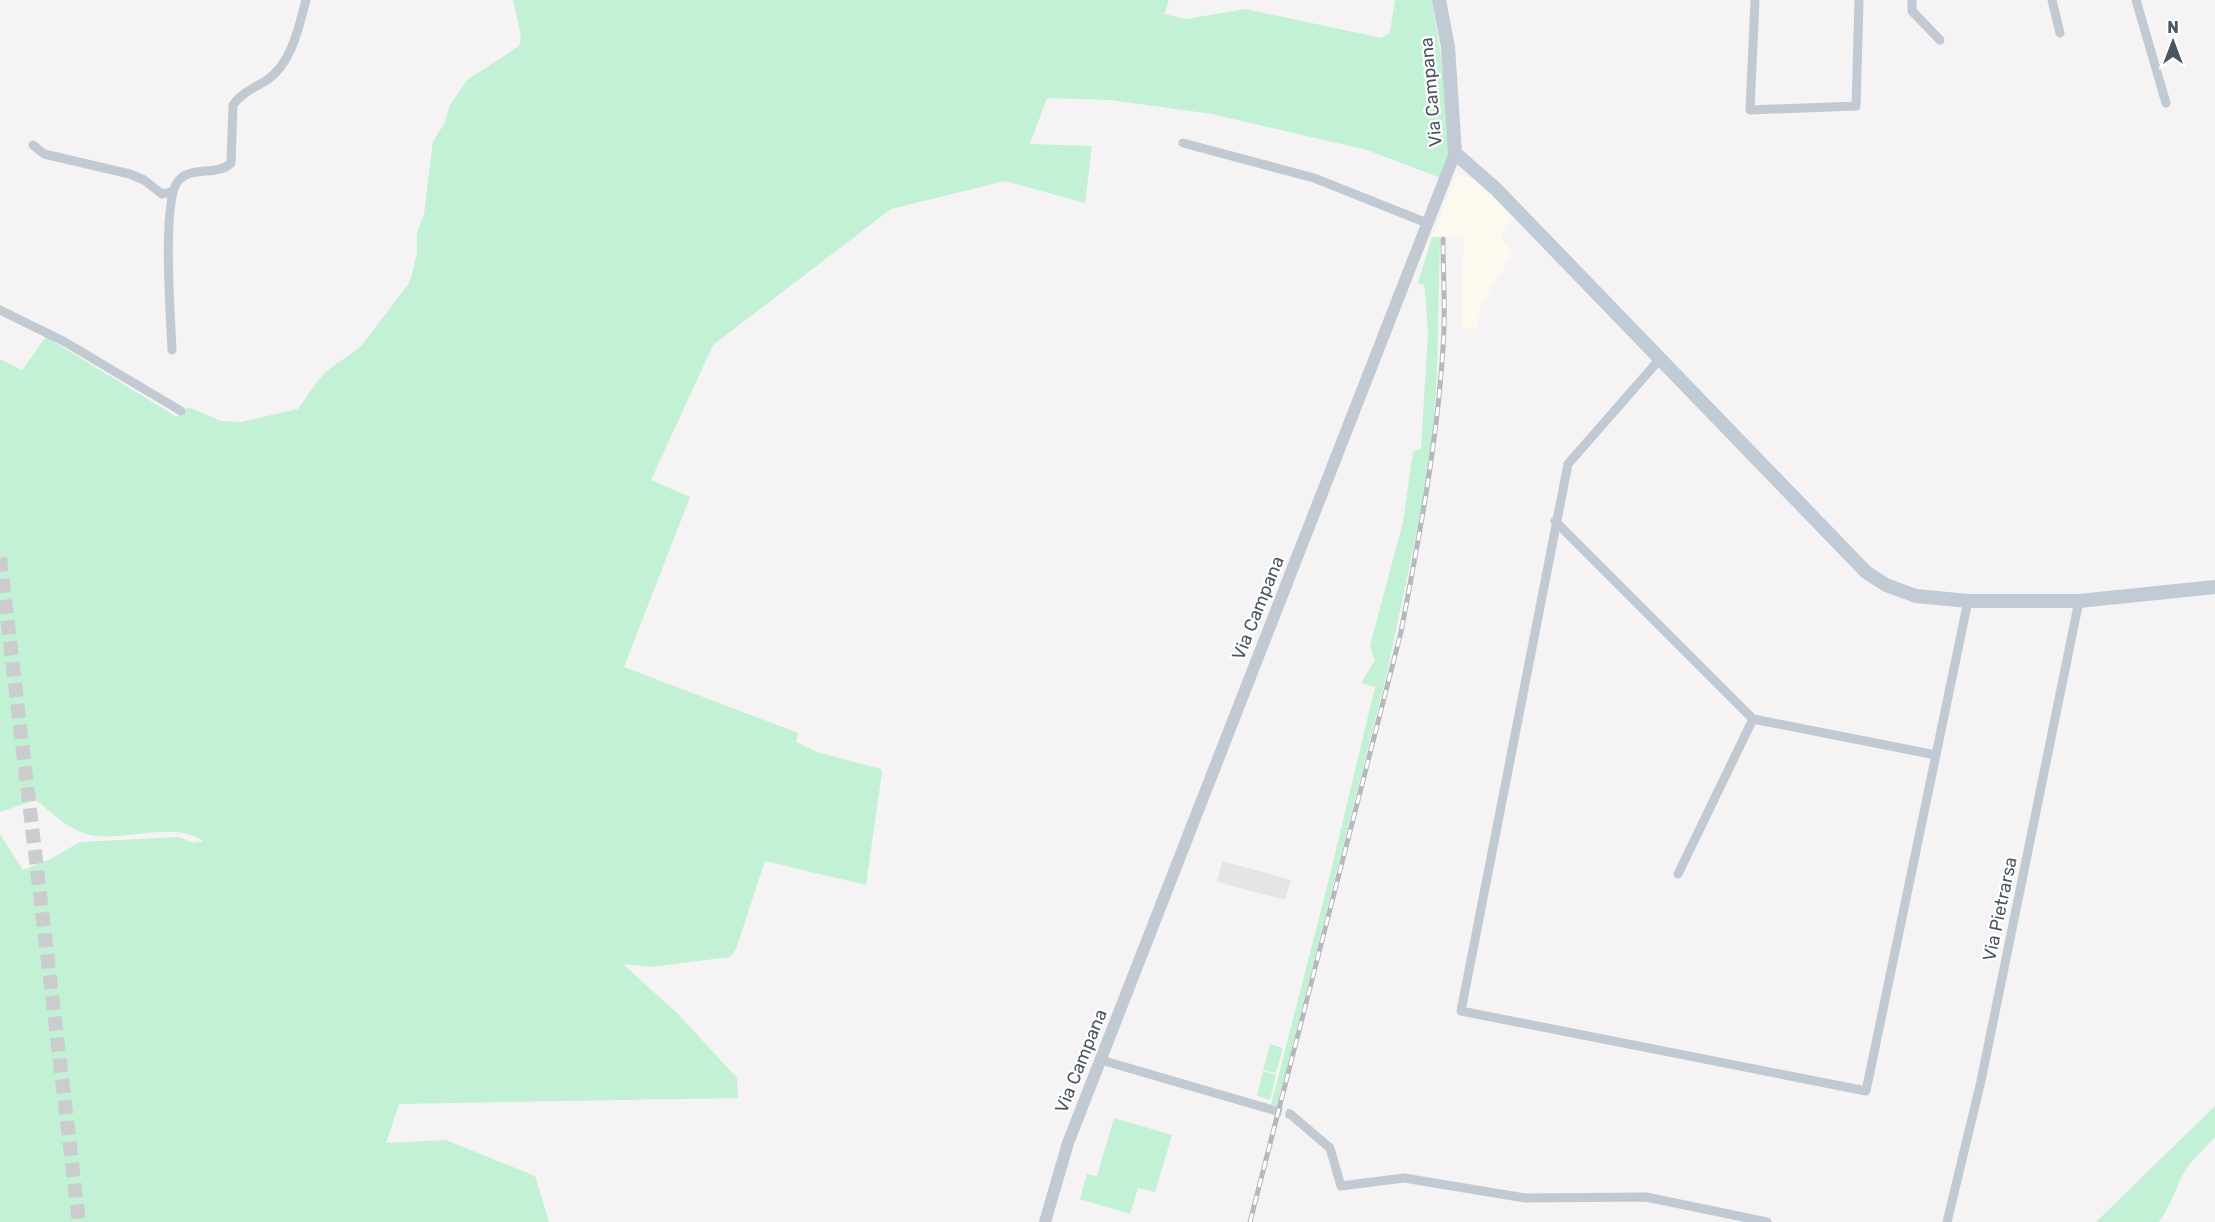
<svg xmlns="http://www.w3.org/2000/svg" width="2215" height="1222" font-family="Rubik,sans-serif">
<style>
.commercial{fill:#fdf9ef}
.education{fill:#e6e4e5}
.green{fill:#c3f1d5}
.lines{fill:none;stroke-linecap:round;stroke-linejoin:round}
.minor-tunnel{stroke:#caccce;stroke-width:9;stroke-dasharray:9 4.5;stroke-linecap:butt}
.secondary-tunnel{stroke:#caccce;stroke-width:14;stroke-dasharray:14 7;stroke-linecap:butt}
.minor{stroke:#c1cad2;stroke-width:9}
.tertiary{stroke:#c1cad2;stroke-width:12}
.secondary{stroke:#c1cbd6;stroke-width:14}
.rail-casing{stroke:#b5b8bd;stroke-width:5}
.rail{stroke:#fff;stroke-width:3;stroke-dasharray:9;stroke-linecap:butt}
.labels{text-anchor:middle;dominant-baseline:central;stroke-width:4.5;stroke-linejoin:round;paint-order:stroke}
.street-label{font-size:18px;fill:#4a5661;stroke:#fff}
</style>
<rect width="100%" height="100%" fill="#f5f3f3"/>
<path class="commercial" d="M1460 176 1471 177 1513 217 1501 239 1513 253 1481 305 1477 329 1463 327 1461 303 1464 237H1432L1455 178Z"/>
<path class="education" d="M1222 861 1291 880 1285 900 1217 882Z"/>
<path class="green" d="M513 0H1169L1164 14 1186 19 1245 9 1382 38 1390 32 1395 0H1432L1450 112 1451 152 1441 178 1367 150 1212 114 1110 100 1047 98 1030 144 1092 146 1085 203 1005 181 891 209 713 345 651 480 690 497 624 667 798 733 796 742 817 752 881 769 882 772 866 885 765 861 736 949 730 957 650 967 623 964 678 1014 737 1078 738 1098 399 1104 386 1143 446 1140 535 1176 549 1222H0V834L23 870 49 860 80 842 179 837 194 843 203 841C176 820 122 842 90 835 69 830 52 813 36 800L0 812V359L22 370 46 337 177 417 188 407 221 421 241 422 298 409C308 396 315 382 327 371 338 361 351 356 362 345L409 283 412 274 417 253V232L424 214 433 141 444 124 450 105 467 80 519 46 521 36Z
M1432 237H1440L1437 376 1432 439 1421 512 1386 677 1277 1106 1271 1105 1330 875 1375 687 1361 683 1375 660 1370 646 1403 522 1413 452 1421 448 1428 333 1425 290 1424 285 1418 283Z
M1270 1044 1283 1048 1276 1073 1263 1070Z
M1263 1071 1276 1075 1270 1100 1257 1096Z
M2215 1106V1137C2206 1147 2196 1156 2188 1166 2176 1184 2172 1205 2159 1222H2096Z
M1114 1118 1172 1135 1155 1192 1138 1188 1130 1214 1080 1199 1087 1174 1097 1176Z"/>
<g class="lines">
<path class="minor-tunnel" d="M1273 1110 1290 1114"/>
<path class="secondary-tunnel" d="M0 558 79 1222"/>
<path class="minor" d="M1755 0 1750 110 1856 106 1859 0
M1912 0V11L1940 40
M2052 0 2060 33
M2136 0 2166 103
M1183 143 1314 178 1427 223
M33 145 44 154 130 174 144 180 162 194 172 192
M0 310 65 342 181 411
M172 350C171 321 161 197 179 180 192 166 218 176 231 163L233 105C241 93 256 87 267 80 292 63 299 26 306 0
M1659 360 1568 464 1461 1011 1866 1091 1968 601
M1555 521 1753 719
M1678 874 1753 719 1936 755
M1101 1060 1273 1110
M1290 1114 1330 1148 1341 1186 1404 1178 1525 1198 1646 1197 1767 1222
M1947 1222 1981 1081 2079 601"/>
<path class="tertiary" d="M1045 1222 1068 1143 1455 153"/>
<path class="secondary" d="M1439 0 1448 47 1455 153 1496 189 1866 572 1886 585 1916 596 1968 601H2079L2215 587"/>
<g class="rail-casing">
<path id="rail" d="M1250 1222 1401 632C1419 538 1437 444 1443 348 1446 312 1443 275 1443 239"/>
</g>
<use href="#rail" class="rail"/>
</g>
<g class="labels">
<g class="street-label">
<text transform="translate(1431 92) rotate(-95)">Via Campana</text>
<text transform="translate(1258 608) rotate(-68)">Via Campana</text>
<text transform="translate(2000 909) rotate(-78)">Via Pietrarsa</text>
<text transform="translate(1081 1061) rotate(-68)">Via Campana</text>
</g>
</g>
<g transform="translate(2173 42)" stroke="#ffffff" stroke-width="4.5" paint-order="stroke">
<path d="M0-4.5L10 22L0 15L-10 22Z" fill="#4a5661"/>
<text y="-9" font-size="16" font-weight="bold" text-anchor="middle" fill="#4a5661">N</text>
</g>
</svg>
